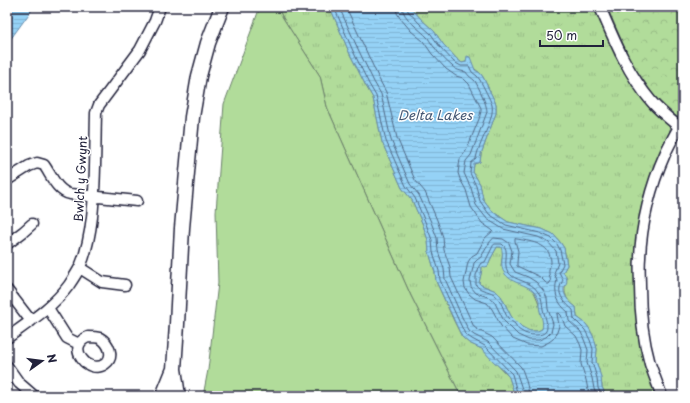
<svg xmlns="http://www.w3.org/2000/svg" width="690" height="403" font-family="'Playpen Sans',sans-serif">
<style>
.grass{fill:url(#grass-tufts);stroke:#6a7f6a}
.forest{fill:url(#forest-crowns);stroke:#6a7f6a}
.pitch{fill:#b1dc9a;stroke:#6a7f6a}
.water{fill:url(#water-rules);stroke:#678cab;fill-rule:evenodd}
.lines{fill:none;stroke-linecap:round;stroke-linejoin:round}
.shore{stroke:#506886;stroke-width:1}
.minor-casing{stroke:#22223b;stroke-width:13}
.secondary-casing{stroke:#22223b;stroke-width:17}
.minor{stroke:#fff;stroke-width:10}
.secondary{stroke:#fff;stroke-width:14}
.labels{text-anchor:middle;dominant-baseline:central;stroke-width:3;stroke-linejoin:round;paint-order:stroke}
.street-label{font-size:12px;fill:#22223b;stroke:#fff}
.water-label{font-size:13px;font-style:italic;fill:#445773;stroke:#fff}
</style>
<defs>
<pattern id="grass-tufts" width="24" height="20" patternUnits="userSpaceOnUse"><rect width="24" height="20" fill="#b1dc9a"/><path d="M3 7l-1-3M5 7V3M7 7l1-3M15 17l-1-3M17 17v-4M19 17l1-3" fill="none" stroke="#98bc86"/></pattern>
<pattern id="forest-crowns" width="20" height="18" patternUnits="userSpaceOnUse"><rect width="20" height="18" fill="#b1dc9a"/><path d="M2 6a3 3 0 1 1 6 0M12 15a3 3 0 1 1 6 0" fill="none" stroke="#98bc86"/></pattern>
<pattern id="water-rules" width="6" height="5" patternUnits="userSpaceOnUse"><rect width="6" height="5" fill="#95d2f6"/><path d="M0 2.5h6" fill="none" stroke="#80b4d4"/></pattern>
</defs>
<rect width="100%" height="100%" fill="#fff"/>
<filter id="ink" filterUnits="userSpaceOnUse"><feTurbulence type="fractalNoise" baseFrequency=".025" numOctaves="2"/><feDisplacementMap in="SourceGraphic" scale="8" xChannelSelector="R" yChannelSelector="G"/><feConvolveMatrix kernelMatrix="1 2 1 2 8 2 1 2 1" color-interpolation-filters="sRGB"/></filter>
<g filter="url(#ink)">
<path class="grass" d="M277 7H330L349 52 366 86 373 98 382 142 402 188 412 200 423 225 428 240 429 252 435 272 436 281 454 321 462 337 469 343 482 349 509 377 515 396H461L411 296 327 107 320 76 283 18Z
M410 7H597L622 63 668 123 670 129 669 135 637 258 658 396H606L602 387 599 370 596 361 597 349 594 338 589 328 585 323 577 317 576 307C564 298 563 293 567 278L563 272 567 265 564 248 560 242 553 234 542 229 508 222 493 212 483 199 480 184 473 172 474 164 480 162 481 154 496 113V104L483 77 480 73 466 62 462 63 457 59 443 44 434 31 422 20Z
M497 247H501L503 251 501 266 524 285 532 289 535 294 538 301 540 310 544 324 542 329 538 331H529L522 327 511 316 501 296 496 291 481 285 479 283C480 277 482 272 482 266H488L490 260Z"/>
<path class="forest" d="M607 7H676L683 14V120L676 116 655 97 631 62Z"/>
<path class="pitch" d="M260 7H277L283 18 320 76 327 107 411 296 461 396H203L208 370 218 283 216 212 224 104Z"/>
<path class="water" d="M7 7H34L7 44Z
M330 7H410L422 20 434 31 443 44 457 59 462 63 466 62 467 56 470 57 475 70 480 73 483 77 496 104V113L481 154 480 162 474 164 473 172 480 184 483 199 493 212 508 222 542 229 553 234 560 242 564 248 567 265 563 272C566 277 568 279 566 285 565 286 564 287 564 288 563 296 570 303 576 307L577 317 585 323 589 328 594 338 597 349 596 361 601 377 602 387 606 396H515L509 377 504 371 491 359 482 349 469 343 462 337 436 281 435 272 429 252 428 240 423 225 412 200 402 188 382 142 373 98 366 86 349 52ZM497 247H501C505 257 498 264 505 274 515 287 533 282 539 301 539 304 539 307 540 311 541 317 544 322 542 329L538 331H530L522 327 511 316 501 296 496 291 481 285 479 283C480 277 482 272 482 266L485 267 488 266 490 260Z"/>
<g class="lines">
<path class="shore" d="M334 7 353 51 369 84 376 96 386 141 406 186 415 198 426 224 432 240 433 252 439 271 440 280 458 319 465 334 472 339 485 346 512 374 518 396
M339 7 358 49 374 82 381 94 391 140 410 184 419 195 431 222 437 238 438 251 444 269 445 279 462 317 469 331 474 335 488 342 516 371 523 392V396
M346 7 379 79 386 92 397 138 415 180 425 192 437 220 443 237 444 250 450 267 451 277 468 314 474 327 478 330 492 337 521 367C524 373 529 389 529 396
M396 7 397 13 400 18 411 31 423 41 432 54 446 69 456 76 463 78 469 84 481 108V111L479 119 466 151 460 159 458 173 460 179 466 190 471 207 482 223 492 230 493 231 485 238 477 253 472 256 468 262 464 282 465 288 469 294 475 299 487 303 492 309 501 326 513 339 527 345 541 346 549 342 553 339 556 335 559 326 557 314 559 313 561 315 565 326 576 336 580 344 582 350 581 364 586 380 588 390 590 396
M402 7C403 19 420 29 428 38 430 41 432 45 435 48 439 54 446 61 452 66 456 70 460 71 466 72 468 76 472 78 475 81 479 88 487 104 487 112L471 155 466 161 464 173 468 182 471 188 476 205 487 219 503 229 538 237 548 242 556 251 558 263 554 273 557 280C553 293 558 304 568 312L569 321 581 332 585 342 588 350 587 363 592 378 594 389 597 396
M407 7 408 11 419 23 431 34 440 47 454 62 461 66H469L472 72 477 76 480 80C483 86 490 99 492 105 495 119 478 144 476 159L471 163 470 173 476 186 480 201 489 214 506 225 540 233 551 238 557 244 560 250 563 264 559 272 563 280C562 282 561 284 560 287 558 296 566 304 573 310L574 319 585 330 590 340 593 349 592 362 597 378 598 388 602 396
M494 238 503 239 509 243 512 251 510 264 515 272 528 277 536 282 543 290 547 298 548 309 553 324 551 332 546 337 539 340H529L518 335 504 321 494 301 488 297 476 293 471 287 470 281 474 263 477 260 481 257 490 242Z
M517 239C528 241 548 243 550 257 551 258 551 262 551 263 551 264 550 265 550 266 548 271 549 276 551 281L549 284H547L540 277 517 266V263L518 251 515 241V239Z
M495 244H502C511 250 502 263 508 272 515 282 531 280 538 292 542 297 542 303 543 309 545 319 554 335 536 335 530 335 525 334 521 331 518 330 517 327 515 324 513 322 510 321 508 318 503 311 502 300 494 294 488 290 480 291 476 285V275L478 271 479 266 481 263 485 262 493 246Z"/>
<g class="minor-casing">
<path id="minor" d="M600 7C614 40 628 74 651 101 660 112 672 121 683 130
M7 180 29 166 37 163 44 165C51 175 57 191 70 194L137 201
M7 244 23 232 32 224
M80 268 102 282 125 285
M7 290 31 321
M48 308 67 338 79 344
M88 337C92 337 96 337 100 338 109 343 115 357 105 364 88 376 65 346 88 337Z
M7 338C29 322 53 307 69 285 73 279 77 273 80 267 87 251 90 234 92 217 96 182 95 148 96 113L99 105 140 50 155 21 160 7
M7 366 19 383 34 396
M662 396C658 386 654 375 650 364 643 339 640 312 640 286 640 277 639 267 640 258 641 224 651 185 665 154 669 145 674 136 679 127"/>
</g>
<g class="secondary-casing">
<path id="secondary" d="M163 396 174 369
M178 396 174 369 177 324 182 228 192 117 199 76 208 43 222 7"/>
</g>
<use href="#minor" class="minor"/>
<use href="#secondary" class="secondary"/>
</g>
</g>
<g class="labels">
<g class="street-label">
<text transform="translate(80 179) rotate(-87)">Bwlch y Gwynt</text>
</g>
<g class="water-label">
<text x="435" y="114">Delta Lakes</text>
</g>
</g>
<rect width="690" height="403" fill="none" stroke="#fff" stroke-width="24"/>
<rect x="12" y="12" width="666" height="379" fill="none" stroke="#22223b" stroke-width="1.5" filter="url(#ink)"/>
<g transform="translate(42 361) rotate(76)" stroke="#ffffff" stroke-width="3" paint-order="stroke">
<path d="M0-3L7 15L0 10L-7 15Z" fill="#22223b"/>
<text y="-6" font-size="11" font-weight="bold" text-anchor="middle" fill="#22223b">N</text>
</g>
<path d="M540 40v6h63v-6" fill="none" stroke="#22223b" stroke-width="2"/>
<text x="546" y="40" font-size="12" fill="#22223b" stroke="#ffffff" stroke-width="3" paint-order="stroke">50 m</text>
</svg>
